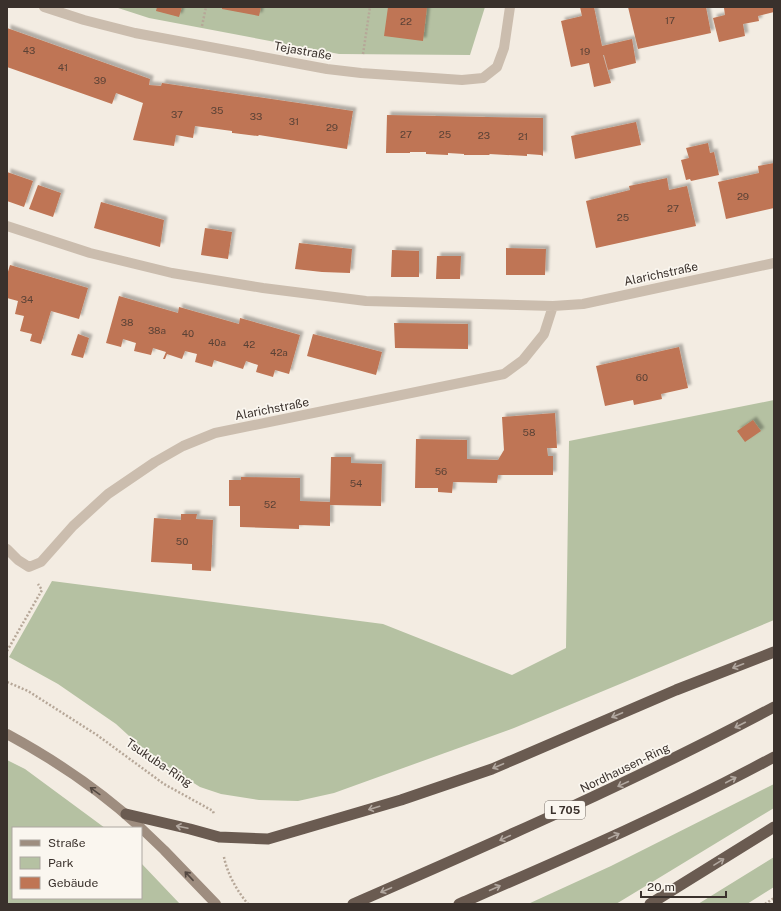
<svg xmlns="http://www.w3.org/2000/svg" width="781" height="911" font-family="'Public Sans',sans-serif">
<style>
.green{fill:#b5c1a2}
.building{fill:#bf7554;filter:url(#shadow)}
.lines{fill:none;stroke-linecap:round;stroke-linejoin:round}
.path{stroke:#b6a798;stroke-width:2.5;stroke-dasharray:2 2;stroke-linecap:butt}
.minor{stroke:#cbbdae;stroke-width:10}
.secondary{stroke:#9e8d7f;stroke-width:10}
.trunk{stroke:#6a5b51;stroke-width:11}
.oneway{stroke:#b2a8a0}
.oneway2{stroke:#534841}
.labels{text-anchor:middle;dominant-baseline:central;stroke-width:3.5;stroke-linejoin:round;paint-order:stroke}
.number-label{font-size:10px;fill:#5b4236}
.shield{fill:#faf6ef;stroke:#746c66;stroke-width:1}
.shield-label{font-size:11px;font-weight:bold;fill:#3a312c}
.street-label{font-size:12px;fill:#3a312c;stroke:#faf6ef}
</style>
<defs>
<filter id="shadow"><feDropShadow dx="3.5" dy="-3.5" stdDeviation="1" flood-color="#0004"/></filter>
</defs>
<rect width="100%" height="100%" fill="#f3ece2"/>
<path class="green" d="M115 7H485L470 55 339 54 149 18Z
M774 400V620L514 728 334 793 298 801 259 800 221 794 200 787 151 756 116 724 58 684 9 657 52 581 383 624 512 675 566 648 569 441Z
M7 760 25 769 105 828H13V898H141V863L180 904H7Z
M774 784V808L616 904H528L611 866Z
M774 857V887L747 904H698Z"/>
<path class="building" d="M157 7H182L179 17 156 11Z
M222 7H261L259 16 222 9Z
M388 7H427L423 41 384 36Z
M580 7H594L602 46 632 39 636 63 608 70 604 55H603L611 83 594 87 589 63 571 67 561 21 582 16Z
M628 7H706L711 33 638 49Z
M728 7H774V12L758 16 759 21 743 24 745 36 719 42 713 18 725 15 724 8Z
M7 28 150 79 149 85 161 86 162 83 353 111 347 149 259 135 258 136 233 133H232V131L195 126 193 138 176 135 174 146 133 140 143 103 116 93 112 104 7 67Z
M387 115 543 118V156L541 155 527 154V156L489 154 490 155H464V154L448 153V155L426 154V152H410V153H386Z
M636 122 641 145 575 159 571 136Z
M708 143 710 153 714 152 719 175 691 181 690 179 686 180 681 160 689 158 686 148Z
M774 163V208L726 219 718 182 759 173 758 166Z
M7 172 33 181 24 207 7 201Z
M667 178 669 190 687 186 696 226 596 248 586 201 630 190 629 186Z
M38 185 61 193 53 217 29 209Z
M101 202 164 220 160 247 94 228Z
M205 228 232 232 228 259 201 255Z
M299 243 352 249 350 273 322 272 295 269Z
M506 248 546 249 545 275H506Z
M392 250 419 251V277H391Z
M437 256H461L460 279H436Z
M10 265 88 288 79 319 51 311 41 344 30 341 32 334 20 331 24 316 15 314 18 301 7 298V275Z
M119 296 178 313 179 307 239 324 240 318 300 335 289 374 275 370 273 377 256 372 258 365 246 361 243 369 214 360 212 367 195 362 197 354 185 351 182 359 167 354 165 359H163L166 352 153 348 151 355 134 351 136 343 123 339 121 347 106 343Z
M394 323 468 324V349L395 348Z
M78 334 89 338 83 358 71 355Z
M313 334 382 352 376 375 307 356Z
M679 347 688 388 661 394 662 399 634 405 633 400 605 406 596 366Z
M555 413 557 448H547L548 456H553V475H498L497 483 453 482 452 493 438 492V488H415L416 439 467 440V459L498 460 504 450 502 417Z
M753 420 761 431 745 442 737 431Z
M331 457H351V463L382 464 381 506 330 505V526L299 525V529L240 527V506H229V480H241V477L300 478V501L330 502Z
M181 514H197L196 519 213 520 211 571 192 570V564L151 562 154 518 181 520Z"/>
<g class="lines">
<path class="path" d="M202 26 206 7
M363 54 370 7
M7 651 42 590 38 584
M7 682 28 691 97 735 164 784 213 811 214 815
M224 857C227 873 237 891 248 904
M765 904 774 898"/>
<path class="minor" d="M44 7 84 20 135 33 327 69 361 73 462 80 483 78 497 67 504 48 510 7
M7 226 90 253 172 273 263 288 366 301 553 306 583 304 774 263
M7 549 18 560 29 567 41 562 73 526 108 494 155 462 183 446 215 433 504 374 523 360 544 334 553 306"/>
<path class="secondary" d="M7 734C55 760 101 791 141 828
M141 828 164 850 216 904"/>
<path class="trunk" d="M126 814 190 829 219 837 268 839 401 800 492 769 676 690 774 652
M353 904C495 842 637 780 774 707
M459 904C565 858 672 812 774 757
M650 904 774 827"/>
</g>
<defs><path id="oneway-shaft" d="M-6 0H5M1.5-3L5.5 0L1.5 3" fill="none" stroke-width="1.6" stroke-linecap="round" stroke-linejoin="round"/></defs>
<g class="oneway">
<use href="#oneway-shaft" transform="translate(738 666) rotate(159)"/>
<use href="#oneway-shaft" transform="translate(617 715) rotate(157)"/>
<use href="#oneway-shaft" transform="translate(740 725) rotate(153)"/>
<use href="#oneway-shaft" transform="translate(498 766) rotate(157)"/>
<use href="#oneway-shaft" transform="translate(731 780) rotate(-28)"/>
<use href="#oneway-shaft" transform="translate(623 784) rotate(155)"/>
<use href="#oneway-shaft" transform="translate(374 808) rotate(163)"/>
<use href="#oneway-shaft" transform="translate(182 827) rotate(-168)"/>
<use href="#oneway-shaft" transform="translate(614 836) rotate(-25)"/>
<use href="#oneway-shaft" transform="translate(505 838) rotate(155)"/>
<use href="#oneway-shaft" transform="translate(719 862) rotate(-32)"/>
<use href="#oneway-shaft" transform="translate(495 888) rotate(-24)"/>
<use href="#oneway-shaft" transform="translate(386 890) rotate(157)"/>
</g>
<g class="oneway2">
<use href="#oneway-shaft" transform="translate(95 791) rotate(-144)"/>
<use href="#oneway-shaft" transform="translate(189 876) rotate(-133)"/>
</g>
<g class="labels">
<g class="number-label">
<text x="670" y="20">17</text>
<text x="406" y="21">22</text>
<text x="29" y="50">43</text>
<text x="585" y="51">19</text>
<text x="63" y="67">41</text>
<text x="100" y="80">39</text>
<text x="217" y="110">35</text>
<text x="177" y="114">37</text>
<text x="256" y="116">33</text>
<text x="294" y="121">31</text>
<text x="332" y="127">29</text>
<text x="406" y="134">27</text>
<text x="445" y="134">25</text>
<text x="484" y="135">23</text>
<text x="523" y="136">21</text>
<text x="743" y="196">29</text>
<text x="673" y="208">27</text>
<text x="623" y="217">25</text>
<text x="27" y="299">34</text>
<text x="127" y="322">38</text>
<text x="157" y="330">38a</text>
<text x="188" y="333">40</text>
<text x="217" y="342">40a</text>
<text x="249" y="344">42</text>
<text x="279" y="352">42a</text>
<text x="642" y="377">60</text>
<text x="529" y="432">58</text>
<text x="441" y="471">56</text>
<text x="356" y="483">54</text>
<text x="270" y="504">52</text>
<text x="182" y="541">50</text>
</g>
<rect class="shield" x="545" y="801" width="40" height="18" rx="3"/>
<g class="shield-label">
<text x="565" y="810">L 705</text>
</g>
<g class="street-label">
<text transform="translate(303 51) rotate(10)">Tejastraße</text>
<text transform="translate(661 274) rotate(-12)">Alarichstraße</text>
<text transform="translate(272 409) rotate(-11)">Alarichstraße</text>
<text transform="translate(159 763) rotate(34)">Tsukuba-Ring</text>
<text transform="translate(625 768) rotate(-26)">Nordhausen-Ring</text>
</g>
</g>
<rect width="781" height="911" fill="none" stroke="#3a312c" stroke-width="16"/>
<rect x="12" y="827" width="130" height="72" fill="#faf6ef" stroke="#ada7a1"/>
<rect x="20" y="840" width="20" height="6" fill="#9e8d7f" stroke="#ada7a1"/>
<text x="48" y="847" font-size="12" fill="#3a312c">Straße</text>
<rect x="20" y="857" width="20" height="12" fill="#b5c1a2" stroke="#ada7a1"/>
<text x="48" y="867" font-size="12" fill="#3a312c">Park</text>
<rect x="20" y="877" width="20" height="12" fill="#bf7554" stroke="#ada7a1"/>
<text x="48" y="887" font-size="12" fill="#3a312c">Gebäude</text>
<path d="M641 891v6h85v-6" fill="none" stroke="#3a312c" stroke-width="2"/>
<text x="647" y="891" font-size="12" fill="#3a312c" stroke="#faf6ef" stroke-width="3" paint-order="stroke">20 m</text>
</svg>
